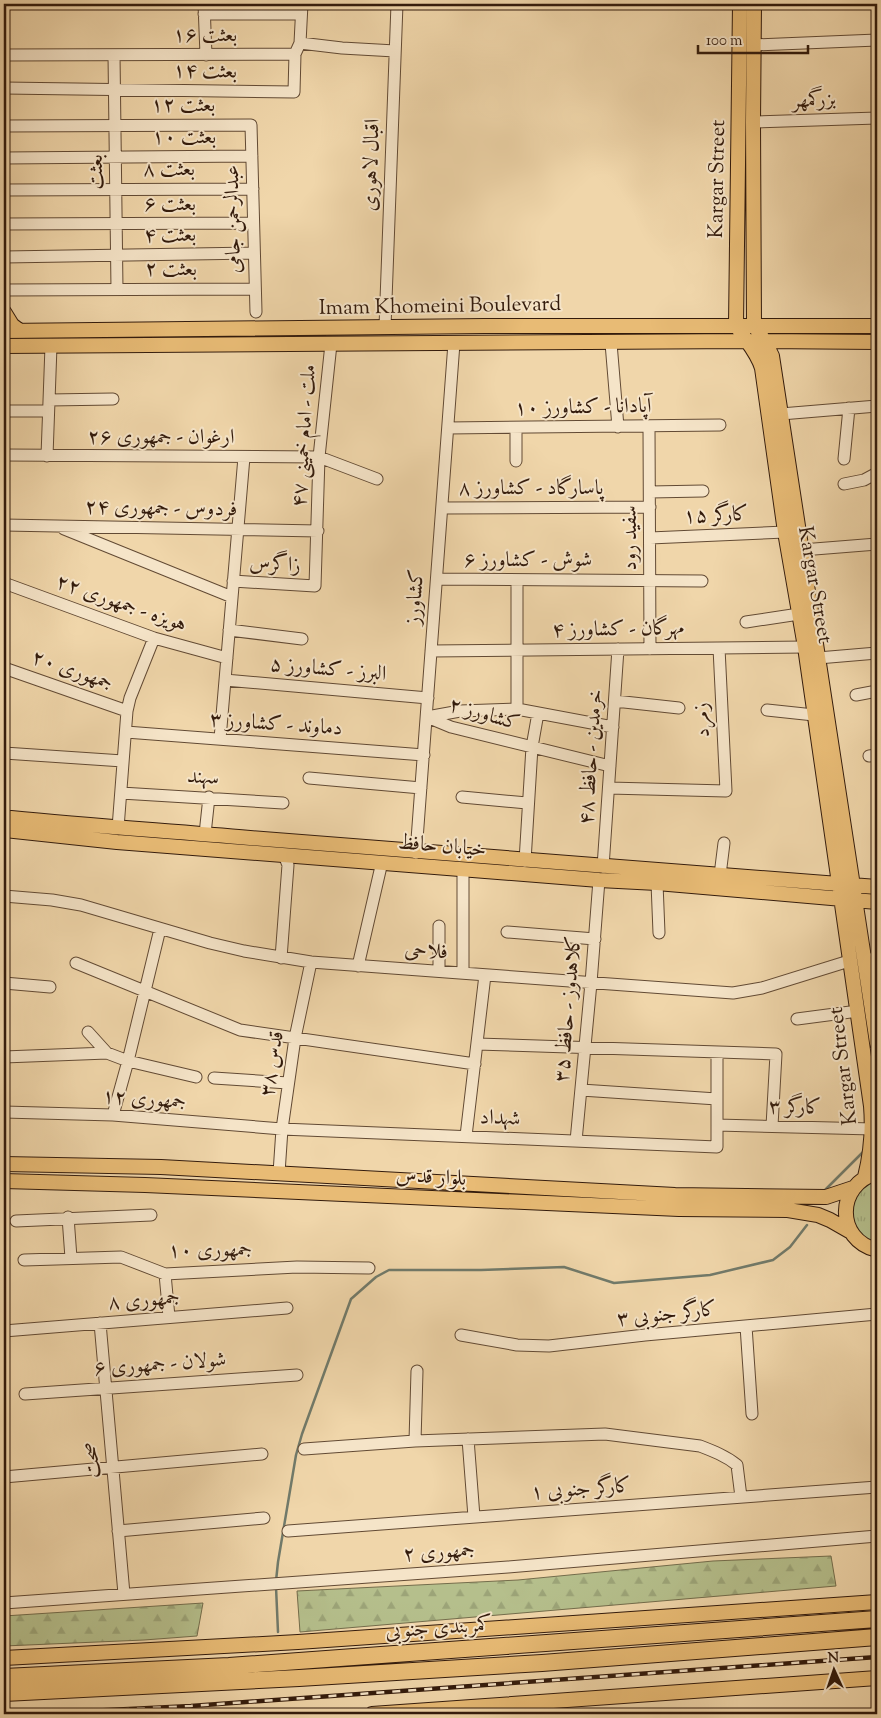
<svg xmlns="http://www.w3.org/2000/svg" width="881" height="1718" font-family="'Sorts Mill Goudy',Amiri,serif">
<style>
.grass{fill:url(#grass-tufts);stroke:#746d4c}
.forest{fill:url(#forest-firs);stroke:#746d4c}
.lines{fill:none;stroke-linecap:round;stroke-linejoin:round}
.stream{stroke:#717a6a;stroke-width:2.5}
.minor-casing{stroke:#624a34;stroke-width:13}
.major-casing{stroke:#331b0c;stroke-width:16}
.highway-casing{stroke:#331b0c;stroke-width:18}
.minor{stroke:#f5e4c8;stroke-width:11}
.major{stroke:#e8bb75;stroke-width:14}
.highway{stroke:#e8bb75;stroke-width:16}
.rail-casing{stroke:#331b0c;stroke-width:4.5}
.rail{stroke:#f5e4c8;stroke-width:2.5;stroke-dasharray:8;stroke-linecap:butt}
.labels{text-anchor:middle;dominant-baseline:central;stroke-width:4;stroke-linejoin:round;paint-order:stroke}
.street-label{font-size:21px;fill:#331b0c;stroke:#f5e4c8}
</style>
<defs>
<pattern id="grass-tufts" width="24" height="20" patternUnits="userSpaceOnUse" patternTransform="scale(1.25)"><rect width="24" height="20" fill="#b5bf8c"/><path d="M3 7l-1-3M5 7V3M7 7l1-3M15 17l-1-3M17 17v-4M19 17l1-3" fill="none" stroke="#9ca478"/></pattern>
<pattern id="forest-firs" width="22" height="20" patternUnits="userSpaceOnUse" patternTransform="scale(1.25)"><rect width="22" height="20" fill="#b5bf8c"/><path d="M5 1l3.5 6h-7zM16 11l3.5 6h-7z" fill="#9ca478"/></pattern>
</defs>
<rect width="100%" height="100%" fill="#f0d6aa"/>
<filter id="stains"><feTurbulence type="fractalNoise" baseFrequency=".004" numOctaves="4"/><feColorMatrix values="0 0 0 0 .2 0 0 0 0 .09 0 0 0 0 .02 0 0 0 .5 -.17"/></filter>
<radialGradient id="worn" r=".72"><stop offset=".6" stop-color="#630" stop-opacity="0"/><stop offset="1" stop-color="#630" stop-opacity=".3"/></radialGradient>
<path class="grass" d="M877 1178V1245L865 1240 852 1222 853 1200 858 1190Z"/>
<path class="forest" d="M831 1556 836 1586 300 1632 297 1591 518 1580 713 1561Z
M203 1603 197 1636 144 1640 4 1646V1616Z"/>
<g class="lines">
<path class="stream" d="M825 1190 865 1150
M276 1581 278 1562 296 1455 302 1434 351 1299 376 1277 389 1270H481L564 1267 614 1283 710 1275 773 1260 790 1247 807 1225
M276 1587 278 1632"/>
<g class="minor-casing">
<path id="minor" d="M204 4 206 55
M204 14H301
M300 43 342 48 395 51
M754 45 877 40
M4 55 295 54
M114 55 117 289
M4 88 294 92 295 54 300 43 302 4
M753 122 877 118
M4 126 251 125 256 312
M4 158 252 156
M4 190 253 189
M4 224 253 223
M4 257 254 253
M4 290 255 289
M385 327 397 4
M611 343 618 427
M49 400 113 399
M4 411H48
M781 414 877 406
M649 427 650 649
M448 428 720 425
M4 455 319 457 377 479
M47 456 51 346
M844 459 849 408
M516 461V428
M844 484 864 480 877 473
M650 492 703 491
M442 508 650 507
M4 525 318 531
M64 529 232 597
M650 538 785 532
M802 550 877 544
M437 579 702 581
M517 580V709L613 727
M233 581 315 586 319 457 331 344
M4 583 154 638 227 658
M746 622 799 614
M229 630 302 639
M431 651 805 647
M818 658 877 653
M4 668 127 711
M225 680 428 698
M856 695 877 691
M615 701 679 708
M767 710 814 715
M427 717 451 727 610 766
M427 717 460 711 517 709
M126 732 424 755
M220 739 244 457
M4 753 123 761
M869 756 877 755
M309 778 421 788
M609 788 726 791 719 648
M121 793 283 803
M462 797 527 803
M118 828 127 711 130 698 154 638
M205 834 209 797
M416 853 454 343
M525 861 532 747 538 713
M603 867 618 649
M720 875 724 843
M657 883 659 933
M4 896 52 900 81 905 210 943 244 951 311 962 733 993 762 988 849 961
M439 926V971
M507 932 595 939
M281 958 288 865 284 855
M865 960 877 958
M76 963 240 1030 475 1064
M358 966 382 862
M463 973V869
M4 983 50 987
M797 1019 858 1011
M88 1032 107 1053 128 1061 196 1077
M477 1044 776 1054 772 1126
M4 1057 107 1053
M214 1078 288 1083
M581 1090 717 1099
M4 1112 113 1115 282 1129 717 1147V1053
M113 1115 128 1061 160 929
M717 1125 873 1129
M466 1136 485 975
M576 1141 591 983 599 880
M279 1173 282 1129 295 1038 311 962
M68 1217 71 1258
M16 1221 151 1215
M24 1260 121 1257 165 1274 297 1267 369 1268
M165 1274 169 1317
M100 1323 124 1594
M746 1326 752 1414
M4 1331 287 1308
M461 1335 517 1345 549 1346 645 1335 877 1314
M25 1394 297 1375
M468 1439 474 1517
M415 1441 417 1371
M304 1449 415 1441 605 1434 700 1446C713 1451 726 1456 737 1465L741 1497
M4 1477 262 1454
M118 1531 264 1518
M288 1531 877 1487
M4 1603 508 1567 877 1536"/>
</g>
<g class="major-casing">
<path id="major" d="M740 4 736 325C745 340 757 351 762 368L785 532 805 647 871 1106C873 1130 871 1153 865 1177
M754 4 753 122 754 325 765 342 772 356 877 1043
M4 312 12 325 20 331
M4 331 484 326H877
M4 346 746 341 877 342
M4 821 11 818C91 826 170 831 250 838 459 856 668 872 877 887
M4 827 5 830 117 842 599 880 657 883 877 902
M4 1164 161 1167 675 1195 826 1197 853 1188
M877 1173C836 1184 835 1240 877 1250
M4 1181 145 1185 679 1209 788 1210 818 1215 830 1220 851 1232
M4 1658 298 1642 877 1602
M372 1714 877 1678"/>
</g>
<g class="highway-casing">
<path id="highway" d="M4 1677 229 1666 877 1619
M4 1693 299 1678 542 1663 877 1637"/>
</g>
<use href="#minor" class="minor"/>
<use href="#major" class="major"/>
<use href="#highway" class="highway"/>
<g class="rail-casing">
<path id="rail" d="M25 1714 191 1706 877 1657"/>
</g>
<use href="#rail" class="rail"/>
</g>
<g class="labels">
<g class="street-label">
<text x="205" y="36">بعثت ۱۶</text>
<text transform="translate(205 72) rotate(1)">بعثت ۱۴</text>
<text transform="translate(814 101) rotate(-2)">بزرگمهر</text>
<text x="183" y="106">بعثت ۱۲</text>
<text x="184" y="138">بعثت ۱۰</text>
<text transform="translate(372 165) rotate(-88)">اقبال لاهوری</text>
<text x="169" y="170">بعثت ۸</text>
<text transform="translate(97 172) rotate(-91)">بعثت</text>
<text transform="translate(718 179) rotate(-89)">Kargar Street</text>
<text x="170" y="205">بعثت ۶</text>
<text transform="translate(234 219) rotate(-91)">عبدالرحمن جامی</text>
<text transform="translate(170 236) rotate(-1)">بعثت ۴</text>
<text x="171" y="270">بعثت ۲</text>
<text transform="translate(440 307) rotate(-1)">Imam Khomeini Boulevard</text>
<text transform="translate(583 408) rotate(-1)">آپادانا - کشاورز ۱۰</text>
<text transform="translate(305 436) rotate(-86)">ملت - امام خمینی ۴۷</text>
<text x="161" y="438">ارغوان - جمهوری ۲۶</text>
<text x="531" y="489">پاسارگاد - کشاورز ۸</text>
<text transform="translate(161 509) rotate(1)">فردوس - جمهوری ۲۴</text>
<text transform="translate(716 516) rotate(-2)">کارگر ۱۵</text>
<text transform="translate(631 538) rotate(-90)">سفید رود</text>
<text x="528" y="561">شوش - کشاورز ۶</text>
<text transform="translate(275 565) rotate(3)">زاگرس</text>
<text transform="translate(814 585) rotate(80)">Kargar Street</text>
<text transform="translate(416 597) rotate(-86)">کشاورز</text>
<text transform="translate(121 604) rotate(19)">هویزه - جمهوری ۲۲</text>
<text transform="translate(618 630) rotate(-1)">مهرگان - کشاورز ۴</text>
<text transform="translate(328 670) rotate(5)">البرز - کشاورز ۵</text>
<text transform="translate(72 671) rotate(19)">جمهوری ۲۰</text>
<text transform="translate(484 715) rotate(16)">کشاورز ۲</text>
<text transform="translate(703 720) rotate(-93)">زمرد</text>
<text transform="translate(276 725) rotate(4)">دماوند - کشاورز ۳</text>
<text transform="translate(592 757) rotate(-86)">خرمدین - حافظ ۴۸</text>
<text transform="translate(203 778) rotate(3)">سهند</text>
<text transform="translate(442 847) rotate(5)">خیابان حافظ</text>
<text transform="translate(426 952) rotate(4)">فلاحی</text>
<text transform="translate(569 1009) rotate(-85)">کلاهدوز - حافظ ۳۵</text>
<text transform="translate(273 1064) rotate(-81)">قدس ۳۸</text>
<text transform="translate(844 1066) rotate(-97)">Kargar Street</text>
<text transform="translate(144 1100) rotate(4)">جمهوری ۱۲</text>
<text transform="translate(795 1108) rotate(1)">کارگر ۳</text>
<text transform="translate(500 1119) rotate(2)">شهداد</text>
<text transform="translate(431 1178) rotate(3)">بلوار قدس</text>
<text transform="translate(210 1251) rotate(-1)">جمهوری ۱۰</text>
<text transform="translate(144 1301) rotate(-5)">جمهوری ۸</text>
<text transform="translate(667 1315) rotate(-6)">کارگر جنوبی ۳</text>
<text transform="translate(160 1365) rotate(-4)">شولان - جمهوری ۶</text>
<text transform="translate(93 1460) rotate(-95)">صحت</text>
<text transform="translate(581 1490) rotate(-4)">کارگر جنوبی ۱</text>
<text transform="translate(439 1553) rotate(-4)">جمهوری ۲</text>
<text transform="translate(439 1629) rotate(-4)">کمربندی جنوبی</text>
</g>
</g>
<rect width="881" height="1718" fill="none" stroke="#f0d6aa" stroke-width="20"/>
<rect x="5" y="5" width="871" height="1708" fill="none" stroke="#331b0c" stroke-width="2.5"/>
<rect x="10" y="10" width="861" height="1698" fill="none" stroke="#331b0c"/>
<g transform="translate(834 1670) rotate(357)" stroke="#f5e4c8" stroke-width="4" paint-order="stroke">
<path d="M0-4L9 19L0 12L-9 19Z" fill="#331b0c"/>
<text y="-8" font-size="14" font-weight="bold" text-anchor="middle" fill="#331b0c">N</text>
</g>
<path d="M698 45v8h110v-8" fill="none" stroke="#331b0c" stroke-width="2.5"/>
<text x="706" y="45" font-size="15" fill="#331b0c" stroke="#f5e4c8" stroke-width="4" paint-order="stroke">100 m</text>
<rect width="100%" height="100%" filter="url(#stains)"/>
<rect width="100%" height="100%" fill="url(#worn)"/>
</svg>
